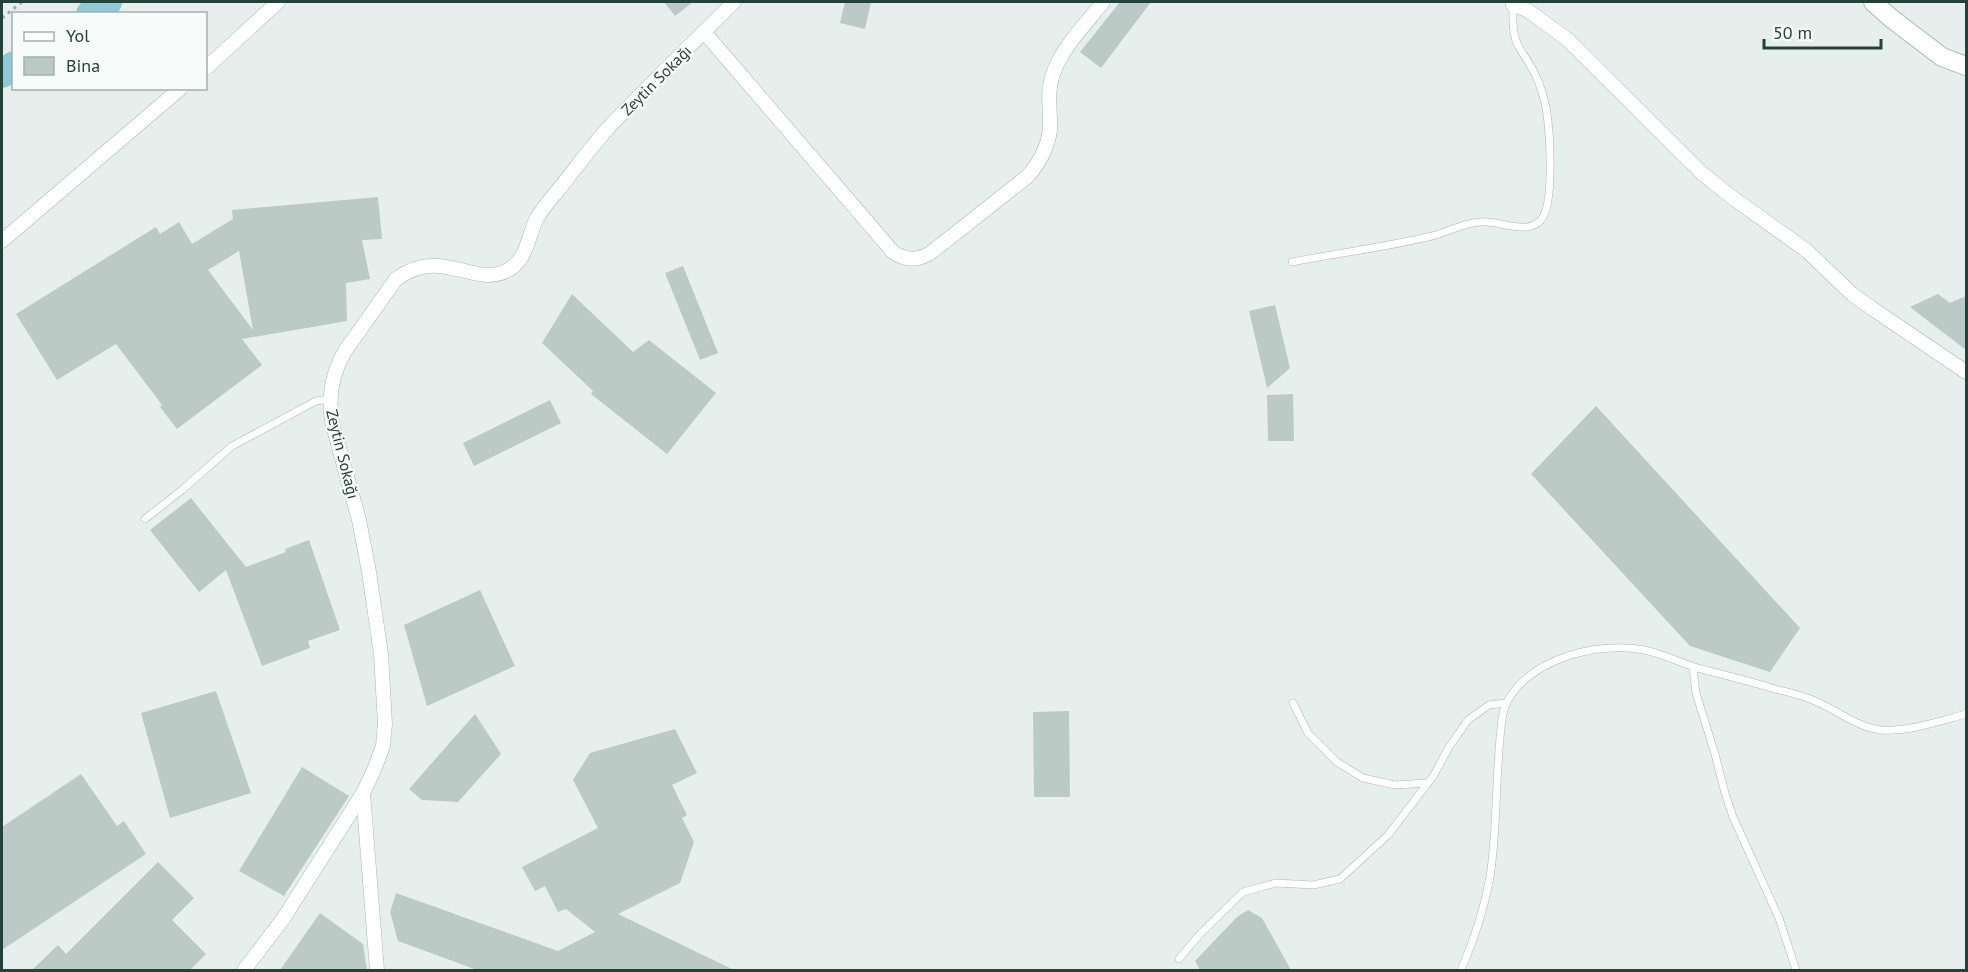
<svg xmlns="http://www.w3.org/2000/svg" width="1968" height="972" font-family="'PT Sans',sans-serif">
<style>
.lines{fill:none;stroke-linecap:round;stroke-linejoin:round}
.river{stroke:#8ec9d4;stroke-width:28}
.building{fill:#bbcac4;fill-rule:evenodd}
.lane-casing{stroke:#a8b8b2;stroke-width:8}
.street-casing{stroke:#a8b8b2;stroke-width:15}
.secondary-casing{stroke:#a4bbb3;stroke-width:20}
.path{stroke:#86b3a5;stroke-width:3;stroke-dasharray:3 4.5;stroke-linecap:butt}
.lane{stroke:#fff;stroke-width:7}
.street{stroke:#fff;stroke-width:14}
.secondary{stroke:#fff;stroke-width:18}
.labels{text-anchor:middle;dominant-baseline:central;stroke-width:4.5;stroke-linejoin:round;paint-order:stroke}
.street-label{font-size:16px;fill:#24423a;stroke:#f7fbf9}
</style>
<rect width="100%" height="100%" fill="#e6efeb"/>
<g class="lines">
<path class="river" d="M90 14 108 2
M2 74 14 65"/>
</g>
<path class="building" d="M664 2H693L675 16Z
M845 2H871L865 29 840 23Z
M1120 2H1151L1101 68 1080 52Z
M378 197 382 239 362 240 370 279 346 283 347 321 242 339 262 365 177 429 160 407 162 405 116 344 57 380 16 314 156 227 160 234 179 222 192 244 233 219 232 210ZM239 251 253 330 208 270Z
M683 266 718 353 700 360 665 273Z
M572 294 633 352 649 340 716 393 667 454 591 394 593 391 542 343Z
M1938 294 1950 303 1966 296V350L1910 307Z
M1275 305 1290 368 1267 388 1249 311Z
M1293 394 1294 441H1268L1267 395Z
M550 400 561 423 474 466 463 443Z
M1596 406 1800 628 1770 672 1690 646 1531 474Z
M191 498 246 567 286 552 285 549 309 540 340 630 308 641 310 648 262 666 226 570 199 592 150 530Z
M480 590 515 666 427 706 404 625Z
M216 691 251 793 170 818 141 713Z
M1069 711 1070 797H1034L1033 712Z
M475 714 501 754 458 802 422 800 409 789Z
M675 729 697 773 672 785 687 815 682 818 694 842 680 883 618 914 734 970H477L398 941 390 912 396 893 558 951 595 932 566 909 558 912 545 886 535 891 522 867 598 828 573 780 590 753Z
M302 767 349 796 284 896 239 871Z
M81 774 117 826 124 821 146 854 2 950V827Z
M158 862 194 898 172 920 206 954 190 970H32L58 945 66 954Z
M1248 910 1262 918 1291 970H1200L1195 961 1237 917Z
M320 913 363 944 367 970H280Z"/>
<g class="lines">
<g class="lane-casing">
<path id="lane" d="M1292 262C1339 253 1386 247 1432 236 1448 232 1463 223 1480 222 1500 220 1527 236 1541 220 1555 205 1550 124 1545 103 1542 90 1537 76 1530 65 1525 55 1517 48 1515 37 1512 27 1513 16 1513 5
M145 519 182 490 232 446 316 401 330 399
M1693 667 1696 693 1715 754 1725 793 1733 817 1779 918 1796 970
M1293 703 1308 733 1337 762 1363 778 1395 785 1428 783
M1179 959 1200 934 1243 892 1276 883 1313 885 1340 879 1388 835 1434 775 1449 747 1468 720 1489 705 1507 703
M1461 970C1474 940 1484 910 1490 877 1498 825 1495 772 1502 719 1503 714 1504 707 1507 702 1531 658 1598 641 1644 650 1665 654 1684 665 1705 670 1729 676 1752 682 1775 689 1788 692 1802 695 1815 701 1837 710 1856 727 1881 730 1909 732 1940 721 1966 714"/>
</g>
<g class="street-casing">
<path id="street" d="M1513 2V5L1527 10 1567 39 1703 174 1733 198 1807 251 1852 294 1873 309 1966 372
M704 32 893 252C906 261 920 261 933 251L1028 176C1039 163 1048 147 1050 130 1051 111 1046 93 1053 74 1062 47 1086 24 1103 2
M206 68 278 2
M2 241 181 88
M363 793 377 970
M244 970 283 919 363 793 374 770 383 746 385 724 381 654 369 572 359 520 332 422C328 395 332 374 345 351L396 279C442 245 474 289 508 270 527 260 528 236 536 220 541 210 548 202 555 194 573 172 590 148 609 127 650 84 693 43 734 2"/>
</g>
<g class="secondary-casing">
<path id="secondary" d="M1873 2 1892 19 1942 57 1966 66"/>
</g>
<path class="path" d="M2 18 22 2"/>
<use href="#lane" class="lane"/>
<use href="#street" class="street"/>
<use href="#secondary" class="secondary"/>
</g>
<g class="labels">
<g class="street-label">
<text transform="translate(656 80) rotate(-45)">Zeytin Sokağı</text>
<text transform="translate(343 454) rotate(76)">Zeytin Sokağı</text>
</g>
</g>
<rect width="1968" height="972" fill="none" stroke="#24423a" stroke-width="6"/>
<rect x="12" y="12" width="195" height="78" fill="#f7fbf9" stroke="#a3b1ad" stroke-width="1.5"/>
<rect x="24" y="32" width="30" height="9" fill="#ffffff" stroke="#a3b1ad" stroke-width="1.5"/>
<text x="66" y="42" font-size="18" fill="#24423a">Yol</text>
<rect x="24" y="57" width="30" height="18" fill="#bbcac4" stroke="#a3b1ad" stroke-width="1.5"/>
<text x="66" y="72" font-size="18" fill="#24423a">Bina</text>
<path d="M1764 39v9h117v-9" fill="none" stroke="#24423a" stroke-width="3"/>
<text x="1773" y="39" font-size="18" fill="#24423a" stroke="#f7fbf9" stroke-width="4.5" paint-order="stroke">50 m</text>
</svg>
